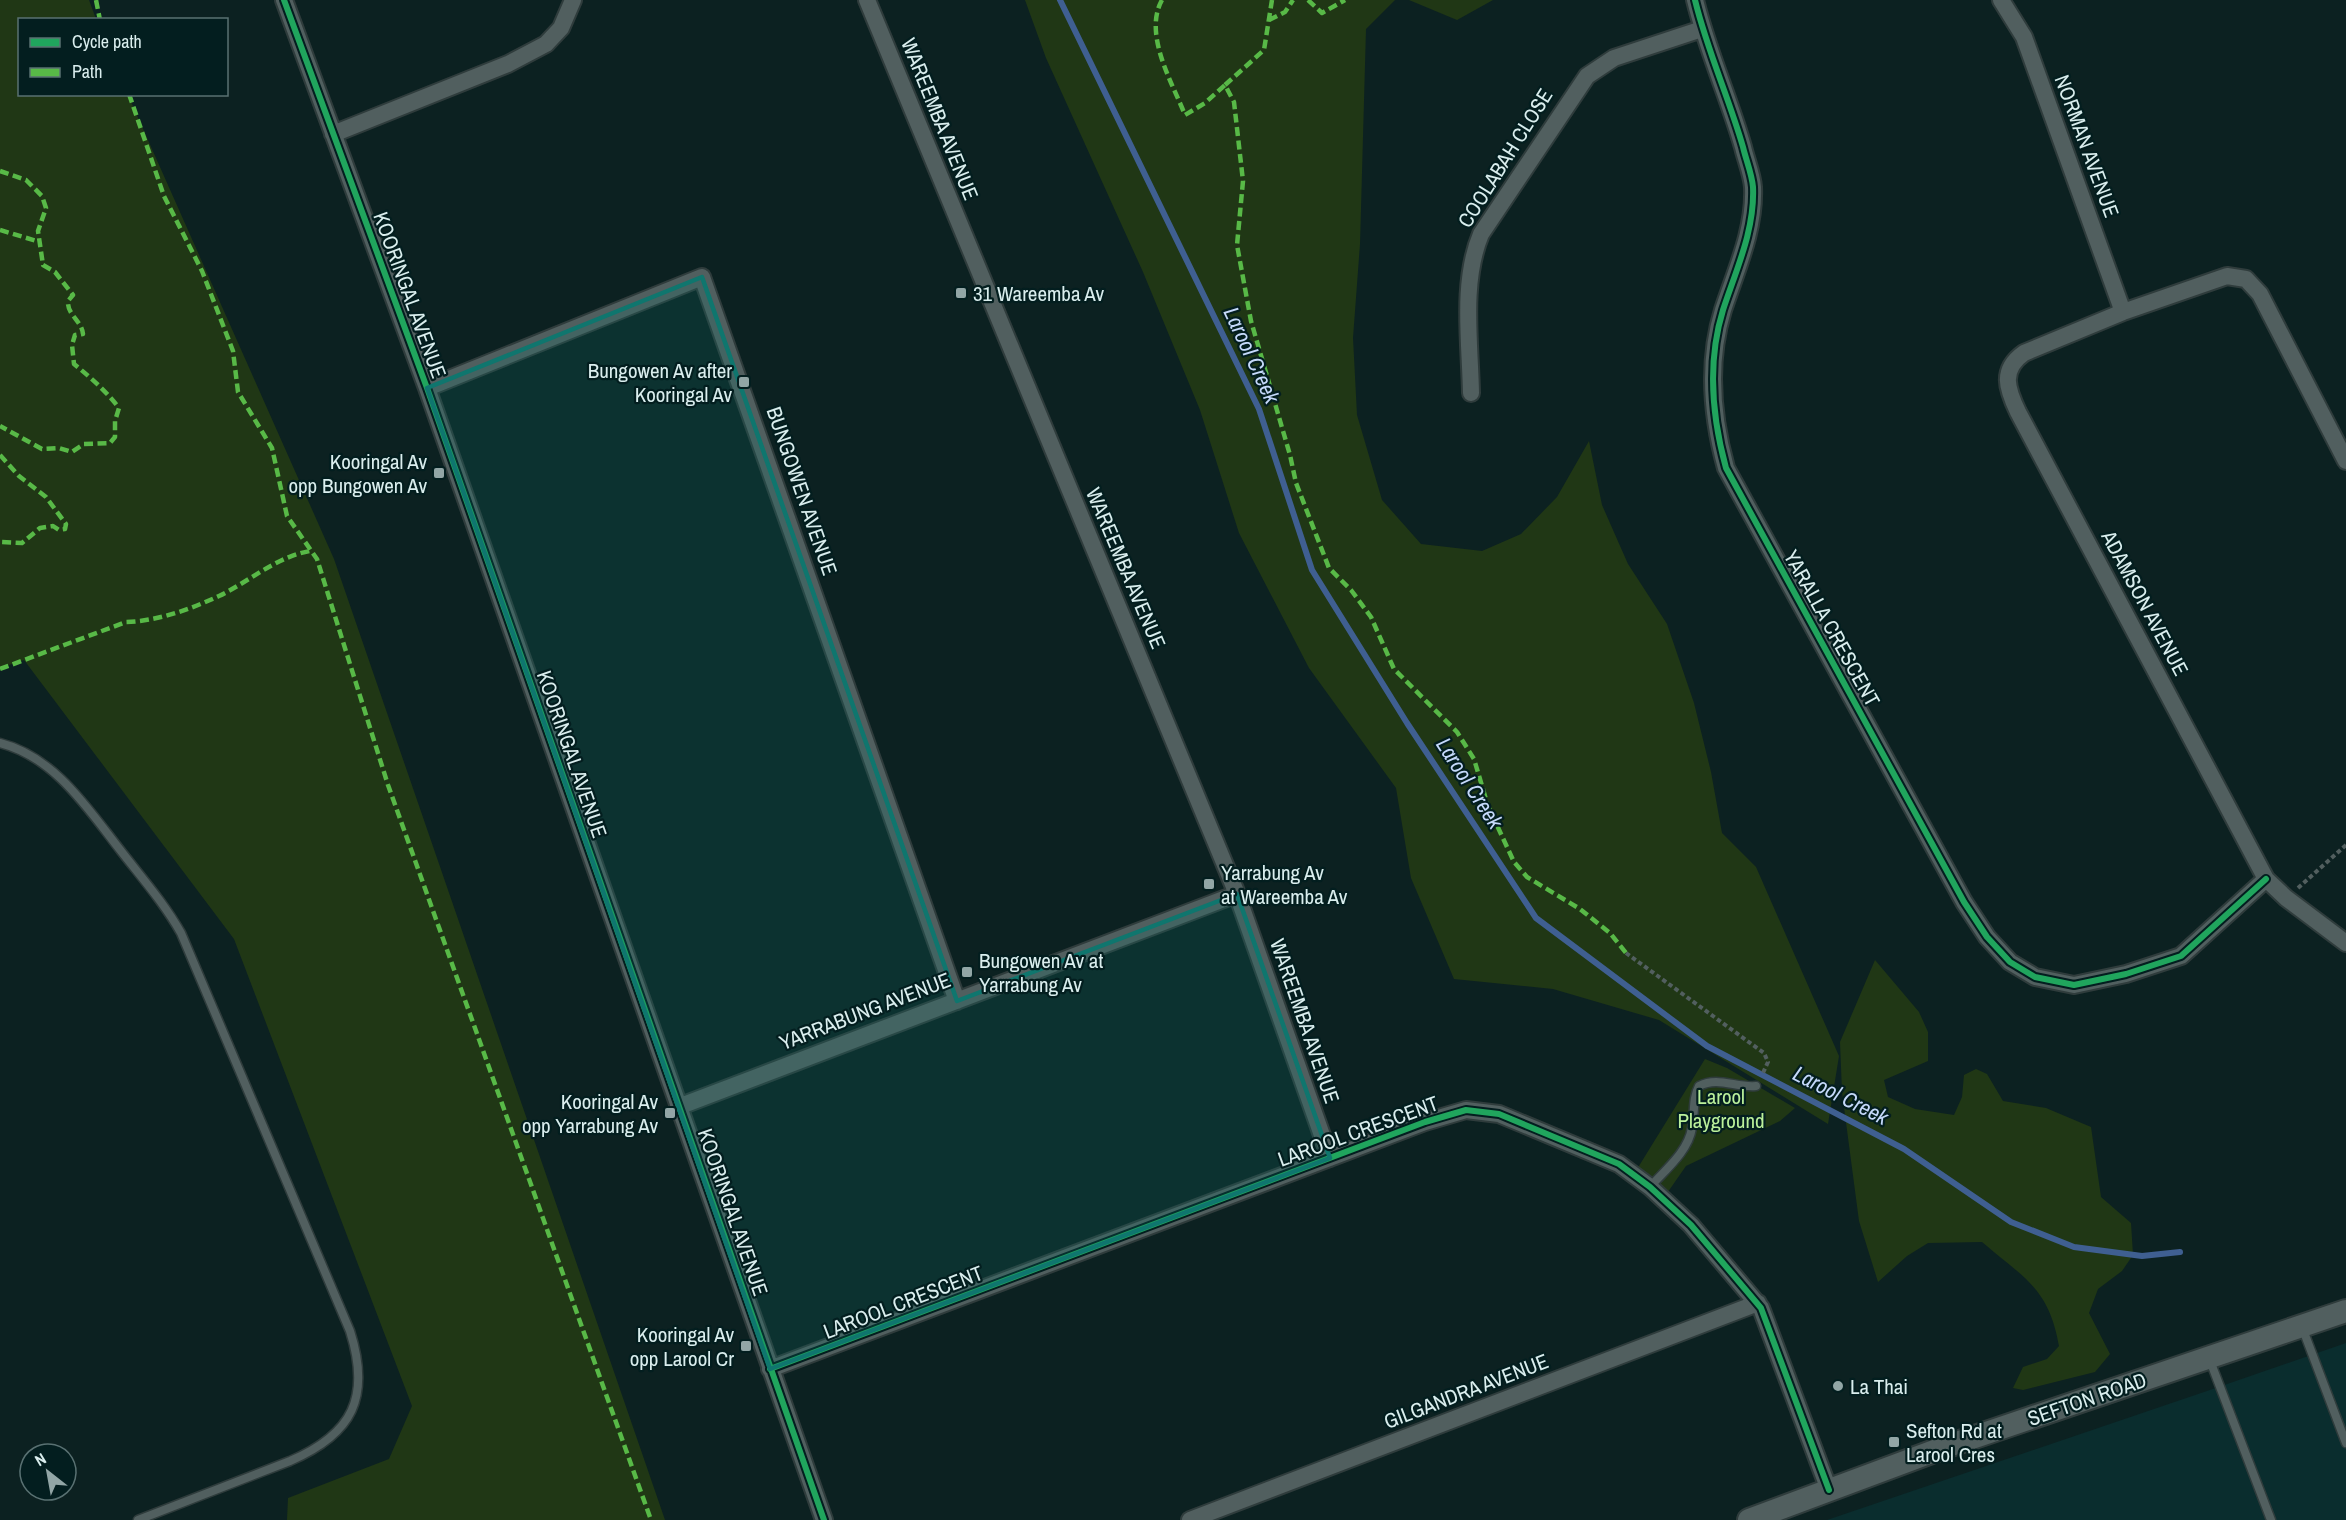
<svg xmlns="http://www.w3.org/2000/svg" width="2346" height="1520" font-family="'Archivo Narrow',sans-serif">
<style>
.built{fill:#0a2d2e}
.green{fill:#203715}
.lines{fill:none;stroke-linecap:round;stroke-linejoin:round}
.stream{stroke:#3f5f91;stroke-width:6}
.lane-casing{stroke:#2f3c3c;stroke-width:11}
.street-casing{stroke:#2f3c3c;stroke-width:20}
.secondary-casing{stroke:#2f3c3c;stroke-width:26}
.path{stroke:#525f5f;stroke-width:4;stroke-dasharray:4.5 3;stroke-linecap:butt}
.lane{stroke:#515f5f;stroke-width:8}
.street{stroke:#515f5f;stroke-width:16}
.secondary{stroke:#515f5f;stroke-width:22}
.quiet{stroke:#58b947;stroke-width:4.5;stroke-dasharray:9 4.5;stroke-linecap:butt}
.cycleway-casing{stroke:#031e1f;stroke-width:10}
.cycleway{stroke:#20a55d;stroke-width:6}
.marked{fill:#0f766e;fill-opacity:0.2;stroke:#0f766e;stroke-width:4.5;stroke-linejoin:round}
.poi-dot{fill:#92a6a6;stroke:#031e1f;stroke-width:2}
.labels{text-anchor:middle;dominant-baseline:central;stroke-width:4.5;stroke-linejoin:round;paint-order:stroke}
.street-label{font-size:21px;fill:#daeeee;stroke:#031e1f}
.poi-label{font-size:21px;fill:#daeeee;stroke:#031e1f;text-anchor:start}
.park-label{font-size:21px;fill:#bbf19b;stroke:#031e1f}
.water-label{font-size:22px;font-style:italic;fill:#c5d9fa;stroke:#031e1f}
</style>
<rect width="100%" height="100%" fill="#0c2121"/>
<path class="built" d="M2346 1343V1520H1827L2204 1392Z"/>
<path class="green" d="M0 0H89L96 19 20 20V94L128 95 334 559 665 1520H287L288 1498 389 1459 412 1406 234 939 24 660 0 668Z
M1025 0H1395L1366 29 1360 244 1353 338 1357 415 1382 500 1421 544 1482 551 1521 534 1557 497 1589 441 1602 505 1628 564 1667 624 1694 703 1711 772 1722 833 1756 867 1839 1056 1828 1124 1659 1020 1553 989 1454 979 1411 878 1396 788 1309 668 1239 533 1200 410 1143 272 1046 58Z
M1409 0H1493L1457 20Z
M1875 960 1919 1012 1928 1032V1061L1884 1080 1888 1097 1915 1109 1954 1115 1962 1097 1964 1075 1976 1069 1987 1074 2003 1101 2046 1108 2091 1127 2101 1197 2131 1223 2133 1255 2122 1271 2098 1289 2089 1313 2110 1354 2095 1372 2023 1390 2013 1388 2023 1367 2047 1359 2059 1346C2049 1288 2024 1278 1982 1242L1928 1243 1907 1256 1878 1282 1859 1221 1842 1092 1840 1042Z
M1705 1059 1727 1068 1795 1108 1780 1121 1686 1166 1663 1199 1634 1174Z"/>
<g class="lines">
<path class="stream" d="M1060 0 1259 409 1312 570 1407 723 1536 918 1707 1046 1904 1149 2011 1222 2074 1247 2142 1256 2180 1252"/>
<g class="lane-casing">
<path id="lane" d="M0 743C55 757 88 809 121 851 142 878 164 903 181 933L350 1331C371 1397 353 1434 290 1461L138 1520
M1650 1187C1665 1170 1688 1152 1692 1128 1695 1114 1692 1099 1699 1086 1718 1076 1736 1088 1756 1086
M2302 1327 2346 1443
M2209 1358 2271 1520"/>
</g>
<g class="street-casing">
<path id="street" d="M284 0 427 388 824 1520
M867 0 1237 894 1330 1158
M1695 0C1707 50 1729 98 1743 147 1746 160 1752 174 1753 187 1755 230 1736 270 1723 310 1707 362 1712 417 1726 468L1964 902 1987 937 2010 962 2035 977 2074 985 2126 974 2181 956 2266 879
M2001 0 2024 37 2123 312
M333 134 508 64 546 44 561 28 573 0
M427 388 702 277 957 1001
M1471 393C1470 341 1461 282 1481 234L1587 76 1614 58 1702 29
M2346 461 2260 294 2246 279 2227 276 2123 312 2024 353C2000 370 2007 389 2018 412L2266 879 2286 898 2346 943
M678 1107 1237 894
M770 1369 1425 1122 1466 1110 1499 1114 1619 1164 1650 1187 1691 1225 1761 1308 1829 1490
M1190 1520 1758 1303"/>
</g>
<g class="secondary-casing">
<path id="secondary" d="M1749 1520 1945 1447 2346 1311"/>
</g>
<path class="path" d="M2298 888 2346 845
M1626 953 1764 1053 1768 1062 1762 1075"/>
<use href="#lane" class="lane"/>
<use href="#street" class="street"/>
<use href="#secondary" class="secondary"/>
<path class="quiet" d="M96 0 100 20
M1162 0C1143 34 1172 82 1185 115L1205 103 1225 85 1234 102 1243 181 1237 245 1251 321 1290 455 1296 483 1329 568 1351 590 1371 617 1394 669 1457 732 1474 759 1488 806 1514 862 1527 877 1580 909 1610 933 1626 953
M1308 0 1322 13 1345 0
M1269 20 1285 12 1293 0
M1225 85 1264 50 1272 0
M129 94 164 196 202 271 233 351 238 392 272 448 287 516 317 559 388 785 651 1520
M0 171 26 180 42 196 46 208 38 231 43 265 55 272 73 295 68 301C67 315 82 321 83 334L75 335 72 345 74 364C91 378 105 390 119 408L115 421V437L110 443 84 444 72 452 59 448 42 449 0 426
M0 230 40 242
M0 455 19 476 46 497 66 524 65 529 59 530 53 526 40 528 22 543 0 542
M0 669 126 622C158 621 191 609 219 596 250 581 276 557 310 551"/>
<g class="cycleway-casing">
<path id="cycleway" d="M284 0 427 388 824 1520
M1695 0C1707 50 1729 98 1743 147 1746 160 1752 174 1753 187 1755 230 1736 270 1723 310 1707 362 1712 417 1726 468L1964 902 1987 937 2010 962 2035 977 2074 985 2126 974 2181 956 2266 879
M770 1369 1425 1122 1466 1110 1499 1114 1619 1164 1650 1187 1691 1225 1761 1308 1829 1490"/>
</g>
<use href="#cycleway" class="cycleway"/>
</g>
<path class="marked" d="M702 277 957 1001 1237 894 1330 1158 770 1369 427 388Z"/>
<g class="poi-dot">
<rect x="955" y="287" width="12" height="12" rx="3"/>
<rect x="738" y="376" width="12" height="12" rx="3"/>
<rect x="433" y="467" width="12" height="12" rx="3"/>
<rect x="1203" y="878" width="12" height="12" rx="3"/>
<rect x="961" y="966" width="12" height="12" rx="3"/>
<rect x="664" y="1107" width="12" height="12" rx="3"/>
<rect x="740" y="1340" width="12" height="12" rx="3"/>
<circle cx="1838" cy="1386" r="6"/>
<rect x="1888" y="1436" width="12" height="12" rx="3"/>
</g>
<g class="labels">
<g class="street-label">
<text transform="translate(940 119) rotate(68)">WAREEMBA AVENUE</text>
<text transform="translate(2087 146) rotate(70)">NORMAN AVENUE</text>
<text transform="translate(1505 158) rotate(-58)">COOLABAH CLOSE</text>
<text transform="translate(410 295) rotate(70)">KOORINGAL AVENUE</text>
<text transform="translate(802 491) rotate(71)">BUNGOWEN AVENUE</text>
<text transform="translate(1126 568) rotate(67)">WAREEMBA AVENUE</text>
<text transform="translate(2145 603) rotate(62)">ADAMSON AVENUE</text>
<text transform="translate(1832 628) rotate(61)">YARALLA CRESCENT</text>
<text transform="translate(572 754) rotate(71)">KOORINGAL AVENUE</text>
<text transform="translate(865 1011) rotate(-21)">YARRABUNG AVENUE</text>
<text transform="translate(1305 1021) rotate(71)">WAREEMBA AVENUE</text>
<text transform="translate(1358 1131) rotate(-20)">LAROOL CRESCENT</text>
<text transform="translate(733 1212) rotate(71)">KOORINGAL AVENUE</text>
<text transform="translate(903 1302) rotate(-21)">LAROOL CRESCENT</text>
<text transform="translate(1466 1391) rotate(-21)">GILGANDRA AVENUE</text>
<text transform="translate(2087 1399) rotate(-19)">SEFTON ROAD</text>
</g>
<g class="poi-label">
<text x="973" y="293">31 Wareemba Av</text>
<text x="732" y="370" text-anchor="end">Bungowen Av after<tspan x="732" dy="24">Kooringal Av</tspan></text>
<text x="427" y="461" text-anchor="end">Kooringal Av<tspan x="427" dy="24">opp Bungowen Av</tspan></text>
<text x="1221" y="872">Yarrabung Av<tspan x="1221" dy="24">at Wareemba Av</tspan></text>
<text x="979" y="960">Bungowen Av at<tspan x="979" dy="24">Yarrabung Av</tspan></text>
<text x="658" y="1101" text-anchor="end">Kooringal Av<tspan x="658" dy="24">opp Yarrabung Av</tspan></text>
<text x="734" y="1334" text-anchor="end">Kooringal Av<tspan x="734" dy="24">opp Larool Cr</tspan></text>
<text x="1850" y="1386">La Thai</text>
<text x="1906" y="1430">Sefton Rd at<tspan x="1906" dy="24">Larool Cres</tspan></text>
</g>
<g class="park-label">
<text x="1721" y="1096">Larool<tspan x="1721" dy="24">Playground</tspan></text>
</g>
<g class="water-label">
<text transform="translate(1252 355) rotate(65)">Larool Creek</text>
<text transform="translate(1470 783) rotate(57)">Larool Creek</text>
<text transform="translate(1841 1095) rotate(27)">Larool Creek</text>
</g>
</g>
<rect x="18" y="18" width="210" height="78" fill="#031e1f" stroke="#597172" stroke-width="1.5"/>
<rect x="30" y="38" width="30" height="9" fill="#20a55d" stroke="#597172" stroke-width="1.5"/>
<text x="72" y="48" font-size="18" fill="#daeeee">Cycle path</text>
<rect x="30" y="68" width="30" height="9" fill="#58b947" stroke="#597172" stroke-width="1.5"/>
<text x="72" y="78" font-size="18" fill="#daeeee">Path</text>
<g transform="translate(48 1472) rotate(329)"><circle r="28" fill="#031e1f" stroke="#597172" stroke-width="1.5"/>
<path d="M0-4.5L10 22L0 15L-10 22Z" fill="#92a6a6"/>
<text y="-9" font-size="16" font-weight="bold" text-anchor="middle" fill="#daeeee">N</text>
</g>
</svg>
